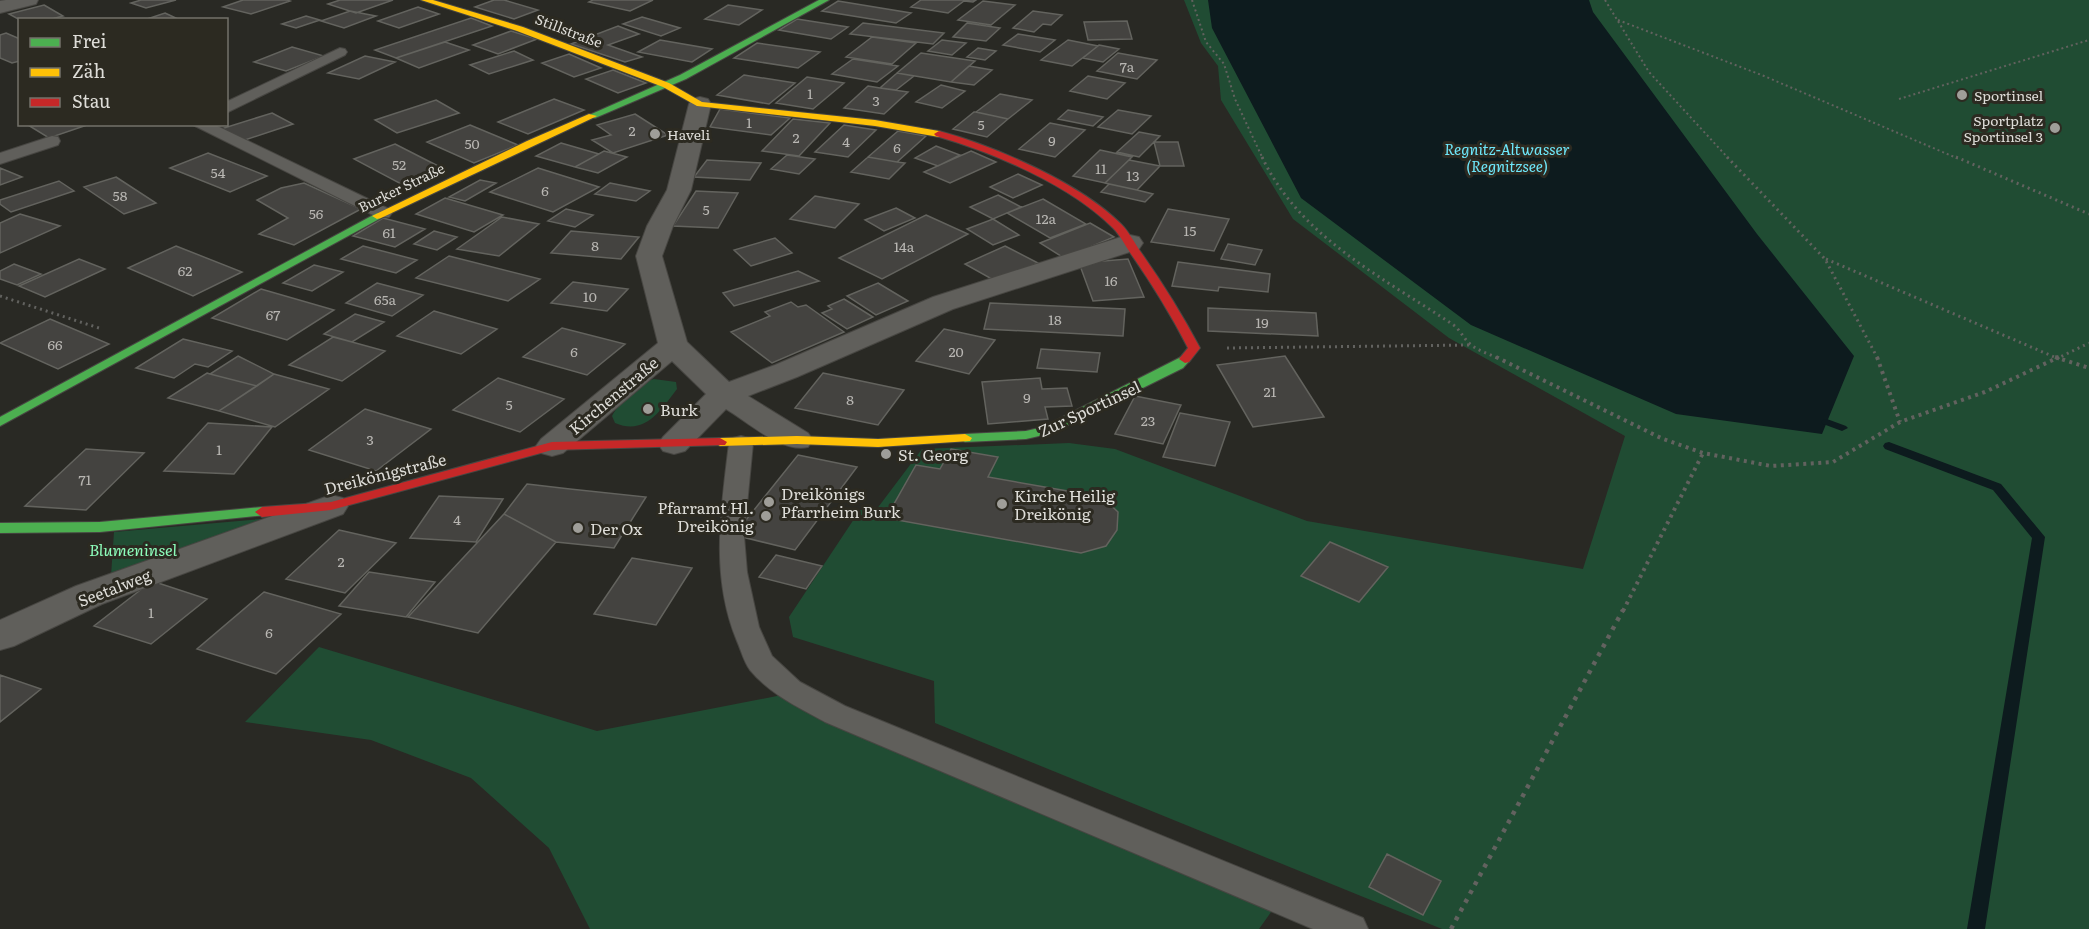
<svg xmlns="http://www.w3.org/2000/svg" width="2089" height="929" font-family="Literata,serif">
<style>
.green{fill:#204c33}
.water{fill:#0d1b1e}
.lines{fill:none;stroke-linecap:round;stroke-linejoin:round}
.stream{fill:#0d1b1e;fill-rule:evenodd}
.building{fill:#444340;stroke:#63635e;stroke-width:1.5}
.lane-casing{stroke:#474642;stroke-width:2}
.street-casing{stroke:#474642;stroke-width:2}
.fast-casing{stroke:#474642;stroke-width:2}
.slow-casing{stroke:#474642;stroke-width:2}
.jam-casing{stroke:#474642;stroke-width:2}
.path-far3{stroke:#62625f;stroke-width:2;stroke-dasharray:2 3;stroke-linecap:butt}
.path-far2{stroke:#62625f;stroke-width:3;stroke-dasharray:2 4;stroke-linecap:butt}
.path-far1{stroke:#62625f;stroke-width:4;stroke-dasharray:3 4.5;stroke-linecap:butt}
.path{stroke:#62625f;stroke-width:4.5;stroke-dasharray:4 6;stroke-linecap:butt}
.lane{fill:#605f5b;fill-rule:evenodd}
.street{fill:#605f5b;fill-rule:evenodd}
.fast{fill:#4caf50;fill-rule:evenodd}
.slow{fill:#ffc107;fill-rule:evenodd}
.jam{fill:#c62828;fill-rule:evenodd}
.poi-dot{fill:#9f9e99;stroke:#2c2a21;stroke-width:2}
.labels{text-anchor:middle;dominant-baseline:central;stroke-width:6;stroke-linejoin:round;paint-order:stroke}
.far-street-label{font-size:14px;fill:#deddd8;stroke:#2c2a21}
.number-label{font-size:14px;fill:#b8b6b2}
.far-poi-label{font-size:14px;fill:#deddd8;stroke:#2c2a21;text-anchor:start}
.far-water-label{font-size:15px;font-style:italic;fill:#6ee8fb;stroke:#2c2a21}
.street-label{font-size:16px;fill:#deddd8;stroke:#2c2a21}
.poi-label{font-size:16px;fill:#deddd8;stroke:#2c2a21;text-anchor:start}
.park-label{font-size:16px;font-style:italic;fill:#8dfdbb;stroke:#2c2a21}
</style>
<rect width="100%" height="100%" fill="#292924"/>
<path class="green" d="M1184 0H2089V929H1442L935 723 934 681 793 637 789 617 860 510H876L922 449 1069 443 1115 449 1307 521 1583 569 1625 436 1449 338 1293 219 1221 100 1218 66 1201 43Z
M654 379 676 382 677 389C661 410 645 436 615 423L612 416C621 400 637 384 654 379Z
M272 518 111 576 114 532Z
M319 647 597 731 782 695 1279 901 1259 929H590L549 848 471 778 371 740 245 722Z"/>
<path class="water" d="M1208 0H1589L1593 12 1757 234 1854 356 1822 434 1676 414 1471 325 1301 198 1212 28Z"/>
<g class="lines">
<path class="stream" d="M1827 419 1846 426 1848 428 1842 431 1823 424 1821 422 1823 420Z
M1889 442 2001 484 2045 537 1985 929H1967L2032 538 1993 490 1885 449 1883 446 1885 443Z"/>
</g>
<path class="building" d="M141 0H176L146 8 131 3Z
M243 0H287L290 1 251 14 223 7Z
M340 0H393L356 13 328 4Z
M494 0H504L538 10 514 19 475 7Z
M593 0H653L630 11 589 2Z
M921 0H976L973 2 964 1 948 13 911 7Z
M838 1 911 13 896 23 822 11Z
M983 1 1015 5 991 25 958 20Z
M44 5 63 16 48 20H20L9 14Z
M728 5 762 10 739 25 705 19Z
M418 7 439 14 399 28 378 21Z
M350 11 376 16 344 28 321 21Z
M1033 11 1062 15 1051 25 1043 24 1034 32 1013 28Z
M165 13 180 20H144Z
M306 16 320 20 296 28 282 24Z
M642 17 680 28 661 36 623 24Z
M471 18 492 26 396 58 375 50Z
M797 19 848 27 831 39 779 30Z
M1127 21 1132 39 1088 40 1084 22Z
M863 23 944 33 933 44 850 34Z
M967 23 1000 28 986 41 953 37Z
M618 26 639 34 608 45 642 57 625 62 571 44Z
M511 31 537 39 498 54 473 45Z
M6 33 20 39V61L12 63 0 58V35Z
M1018 34 1055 40 1040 52 1003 45Z
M872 37 916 43 892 64 846 57Z
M660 40 712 49 692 62 638 52Z
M942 40 966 43 952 55 928 51Z
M1068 40 1098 46 1072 66 1041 60Z
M445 42 469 50 419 68 396 58Z
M757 43 820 52 798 68 734 58Z
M1099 45 1119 49 1103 62 1083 58Z
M292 47 324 56 286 71 254 62Z
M978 48 996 51 985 60 967 57Z
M514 51 533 60 489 74 470 65Z
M921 53 975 61 951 82 897 73Z
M1118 53 1157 60 1137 79 1097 71Z
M569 54 601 68 574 77 542 63Z
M365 56 395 62 359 79 328 73Z
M853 59 898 66 877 82 832 74Z
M969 66 992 70 974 85 951 82Z
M613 70 646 83 618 93 586 79Z
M897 73 914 76 896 90 880 88Z
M744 75 795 83 769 104 717 95Z
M1088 76 1125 83 1107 99 1070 91Z
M807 77 844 83 813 109 776 103Z
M941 85 965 91 942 108 916 102Z
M868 86 880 88 908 92 884 114 844 108Z
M1000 94 1032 100 1008 119 976 112Z
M554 99 584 110 528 134 498 122Z
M436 100 459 113 397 133 375 120Z
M720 109 790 118 771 135 710 127Z
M1068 110 1103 117 1093 126 1058 119Z
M1118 110 1151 116 1132 134 1098 127Z
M974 112H976L1008 119 987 137 953 129Z
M272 113 293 124 242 141 221 129Z
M635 114 668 135 613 153 592 140 611 135 597 125Z
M793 119 830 123 799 156 762 151Z
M1050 123 1085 130 1055 157 1019 149Z
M30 124H90L49 138 28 125Z
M470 125 518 145 474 163 427 142Z
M844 125 876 130 848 157 815 152Z
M898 131 926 136 897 162 868 157Z
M1139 132 1160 136 1139 157 1117 152Z
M1154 142H1178L1184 166H1160Z
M561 143 599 154 575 167 536 156Z
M395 144 444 169 403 185 354 159Z
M936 146 960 155 938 166 915 158Z
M1100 150 1132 157 1105 183 1073 176Z
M604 151 627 157 598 173 575 167Z
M971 151 996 162 950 183 924 172Z
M208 153 267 176 230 192 170 168Z
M787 155 815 159 799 174 771 169Z
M868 157 897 162 905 163 889 179 851 172Z
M707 160 761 163 750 180 694 177Z
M1129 160 1160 166 1137 190 1105 183Z
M0 168 22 177 0 185Z
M538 168 599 187 553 212 490 192Z
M1018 174 1042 185 1013 198 990 187Z
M116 177 156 203 124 214 84 187Z
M480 180 496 183 465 201 449 197Z
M59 181 74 191 11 212 0 204V200Z
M304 183 361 209 294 245 259 234 288 218 257 200 281 188Z
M610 183 650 191 636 201 595 194Z
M1109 184 1137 190 1153 194 1145 202 1101 192Z
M696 191 738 193 718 228 673 226Z
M998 195 1021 207 993 219 970 207Z
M815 196 859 204 835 228 790 219Z
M445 198 503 215 474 232 416 214Z
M1043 199 1086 224 1050 238 1007 213Z
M896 208 915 218 884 231 865 220Z
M566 209 593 215 575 227 548 221Z
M1168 209 1229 219 1214 251 1151 242Z
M20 214 60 226 0 253V223Z
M926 215 968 234 882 279 839 258Z
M502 217 539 224 499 256 457 249Z
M383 218 425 229 395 247 353 236Z
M993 219 1019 235 993 245 967 229Z
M1090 223 1114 237 1064 258 1040 243Z
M434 231 457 237 437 250 414 244Z
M571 231 639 237 621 259 551 253Z
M775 238 792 253 751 266 734 250Z
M1228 244 1262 250 1255 265 1221 259Z
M176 246 242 272 193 296 128 268Z
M363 246 417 260 396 273 341 259Z
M1005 246 1038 263 997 282 965 264Z
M449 256 540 279 508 301 416 278Z
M79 259 105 269 45 297 19 286Z
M1128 259 1144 297 1093 301 1079 263Z
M1178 262 1270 274 1268 292 1219 287 1218 291 1172 286Z
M14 264 41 274 17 285 0 279V271Z
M314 265 343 272 312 291 283 283Z
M798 271 819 281 734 306 723 293Z
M573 282 628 289 607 311 551 303Z
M377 283 423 295 392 316 346 303Z
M878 283 908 301 876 315 847 296Z
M261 289 334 310 287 340 212 318Z
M844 299 873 317 847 329 822 313 832 309 828 306Z
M791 302 798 307 806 305 844 332 772 363 731 332 770 316 765 312Z
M990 303 1125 309 1123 336 984 329Z
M1208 308 1316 313 1318 336 1208 331Z
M434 311 497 329 461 354 397 336Z
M355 314 384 322 352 342 324 334Z
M50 319 109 344 58 369 0 343Z
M562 328 625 344 587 375 523 357Z
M944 329 995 340 969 374 916 361Z
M333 337 352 342 385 351 342 381 289 365Z
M183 339 232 351 208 367 195 364 174 378 136 368Z
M1041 349 1100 353 1097 372 1037 368Z
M238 356 274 374 257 386 210 374Z
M1285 356 1324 417 1253 427 1217 365Z
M207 373 210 374 257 386 219 411 168 398Z
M823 373 904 390 878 425 795 408Z
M274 374 329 389 275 427 219 411Z
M498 378 564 399 520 432 453 410Z
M1040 378 1042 389 1067 388 1072 406 1045 407 1048 419 988 424 982 382Z
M1135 396 1181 405 1163 444 1115 434Z
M365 409 431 429 376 471 309 450Z
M1180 413 1230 422 1215 466 1163 457Z
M208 423 272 427 234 474 164 471Z
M86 449 144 453 86 510 25 506Z
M951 449 998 457 988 477 1102 497 1118 512 1117 530 1106 546 1081 553 886 518 916 465 940 469Z
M798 455 857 467 795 550 734 535Z
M527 484 570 489 646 497 614 548 556 542 504 514Z
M439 496 503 499 476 542 410 538Z
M504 514 556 542 478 633 408 617Z
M339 530 396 543 345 593 286 579Z
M1330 542 1388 567 1359 602 1301 576Z
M776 555 822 566 806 589 759 577Z
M632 558 692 568 656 625 594 614Z
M369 572 435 582 406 617 339 606Z
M152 581 207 599 151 644 94 626Z
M264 592 341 614 276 674 197 649Z
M0 675 41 689 0 722Z
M1387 854 1441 881 1423 915 1369 887Z"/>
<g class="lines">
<g class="lane-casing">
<path id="lane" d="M340 48 345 49 347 52 345 55 226 113V102Z
M191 124H213L389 209 392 213 389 217H377Z
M52 136 58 137 60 141 58 145 0 164V153Z
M741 436 749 438 753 443 744 536 747 572 759 627 772 656 800 682 845 706 1363 918 1368 929H1313L825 722C798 707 770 694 750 670 744 662 741 650 737 641 710 576 721 510 729 443L733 438Z"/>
</g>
<g class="street-casing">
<path id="street" d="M6 0H38L36 4 0 13V1Z
M700 97 708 99 711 104 691 190 673 226 662 256 687 342 729 382 775 365 933 297 1121 237 1130 235 1139 237 1143 243 1139 249 953 309 797 377 748 396 808 433 813 440 808 447C782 453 749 423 726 409L685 451 674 454 663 451 658 444 663 437 706 394 672 361 563 453 552 456 541 453 536 446 541 439 658 343 636 256 647 226 667 190 689 104 692 99Z
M331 495 343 498 348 506 343 514 102 604 14 646 0 650V620L76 586Z"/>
</g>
<g class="fast-casing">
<path id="fast" d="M819 0H829L686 79 595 118 587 116 680 75Z
M377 213 382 216 381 218 0 426V417Z
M1185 355 1191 359 1183 368 1052 433 1026 439 965 442 958 438 965 434 1026 431 1043 427Z
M262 507 267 509 269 512 267 515 100 532 0 533V523L100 522Z"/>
</g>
<g class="slow-casing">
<path id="slow" d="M421 0H433L523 27 669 83 702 102 875 120 939 131 944 134 939 137 875 126 697 106 663 87 517 31Z
M589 114 597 116 381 218 377 219 372 216 527 141Z
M965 434 972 438 970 441 878 447 797 444 720 446 713 442 720 438 797 436 878 439Z"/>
</g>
<g class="jam-casing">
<path id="jam" d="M939 131C995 146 1080 183 1121 224 1129 232 1134 242 1140 251 1162 282 1182 314 1200 348L1189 362 1185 363 1179 359 1188 348C1171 315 1152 284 1131 254 1125 245 1120 235 1113 228 1069 184 994 153 936 136L934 134Z
M720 438 727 442 725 445 552 450 331 510 262 517 255 512 262 507 331 502 552 442Z"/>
</g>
<path class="path-far3" d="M1192 0 1206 42 1224 64 1235 99 1263 159
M1605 0 1649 72 1729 159
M1618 20 1764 76 1959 159
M1899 99 2089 40"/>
<path class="path-far2" d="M1262 157C1300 237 1382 277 1452 324 1460 329 1463 338 1470 344 1478 351 1490 354 1499 359
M1727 157 1825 259 1878 359
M1956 157 2089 214
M1826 259 2059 359
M0 296 102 329
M1227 348 1471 345
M2056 359 2089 343"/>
<path class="path-far1" d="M1496 357 1663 439 1703 453 1771 466 1833 462 1900 422 1985 392 2059 357
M1877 357 1900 422
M2055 357 2089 368
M1623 611 1703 453"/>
<path class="path" d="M1451 929 1623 610"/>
<use href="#lane" class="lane"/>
<use href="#street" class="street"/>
<use href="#fast" class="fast"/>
<use href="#slow" class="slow"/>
<use href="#jam" class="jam"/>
</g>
<g class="poi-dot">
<circle cx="1962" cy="95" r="6"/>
<circle cx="2055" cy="128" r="6"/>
<circle cx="655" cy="134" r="6"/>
<circle cx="648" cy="409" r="6"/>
<circle cx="886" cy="454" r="6"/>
<circle cx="769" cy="502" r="6"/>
<circle cx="1002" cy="504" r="6"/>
<circle cx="766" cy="516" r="6"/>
<circle cx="578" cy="528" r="6"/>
</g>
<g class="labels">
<g class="far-street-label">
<text transform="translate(569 30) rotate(21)">Stillstraße</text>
<text transform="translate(401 187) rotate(-26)">Burker Straße</text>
</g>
<g class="number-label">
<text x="1127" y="66">7a</text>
<text x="810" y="93">1</text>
<text x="876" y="100">3</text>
<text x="749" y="122">1</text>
<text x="981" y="124">5</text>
<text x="632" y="130">2</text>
<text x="796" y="137">2</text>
<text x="1052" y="140">9</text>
<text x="846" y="141">4</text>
<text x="472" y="143">50</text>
<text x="897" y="147">6</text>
<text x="399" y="164">52</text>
<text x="1101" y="168">11</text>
<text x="218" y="172">54</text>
<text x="1133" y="175">13</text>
<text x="545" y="190">6</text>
<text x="120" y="195">58</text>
<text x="706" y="209">5</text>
<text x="316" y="213">56</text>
<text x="1046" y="218">12a</text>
<text x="1190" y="230">15</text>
<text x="389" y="232">61</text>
<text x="595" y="245">8</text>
<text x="904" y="246">14a</text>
<text x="185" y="270">62</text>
<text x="1111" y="280">16</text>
<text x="590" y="296">10</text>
<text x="385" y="299">65a</text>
<text x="273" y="314">67</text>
<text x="1055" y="319">18</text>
<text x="1262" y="322">19</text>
<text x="55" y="344">66</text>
<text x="574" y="351">6</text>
<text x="956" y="351">20</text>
<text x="1270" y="391">21</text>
<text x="1027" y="397">9</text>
<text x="850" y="399">8</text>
<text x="509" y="404">5</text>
<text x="1148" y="420">23</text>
<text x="370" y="439">3</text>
<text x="219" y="449">1</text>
<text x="85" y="479">71</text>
<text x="457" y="519">4</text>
<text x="341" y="561">2</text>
<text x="151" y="612">1</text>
<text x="269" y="632">6</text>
</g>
<g class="far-poi-label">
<text x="1974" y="95">Sportinsel</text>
<text x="2043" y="120" text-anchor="end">Sportplatz<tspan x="2043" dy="16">Sportinsel 3</tspan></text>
<text x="667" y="134">Haveli</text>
</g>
<g class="far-water-label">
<text x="1507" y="148">Regnitz-Altwasser<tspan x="1507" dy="17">(Regnitzsee)</tspan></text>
</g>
<g class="street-label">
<text transform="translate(613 395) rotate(-40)">Kirchenstraße</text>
<text transform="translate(1089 408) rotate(-25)">Zur Sportinsel</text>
<text transform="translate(385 473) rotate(-14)">Dreikönigstraße</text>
<text transform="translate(114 587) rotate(-21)">Seetalweg</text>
</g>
<g class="poi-label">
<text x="660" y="409">Burk</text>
<text x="898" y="454">St. Georg</text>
<text x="781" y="493">Dreikönigs<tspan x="781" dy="18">Pfarrheim Burk</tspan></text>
<text x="1014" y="495">Kirche Heilig<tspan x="1014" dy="18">Dreikönig</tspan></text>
<text x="754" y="507" text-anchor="end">Pfarramt Hl.<tspan x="754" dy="18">Dreikönig</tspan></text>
<text x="590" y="528">Der Ox</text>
</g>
<g class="park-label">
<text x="133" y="549">Blumeninsel</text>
</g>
</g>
<rect x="18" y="18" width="210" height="108" fill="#2c2a21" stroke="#73726a" stroke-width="1.5"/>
<rect x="30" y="38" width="30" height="9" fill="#4caf50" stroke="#73726a" stroke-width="1.5"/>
<text x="72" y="48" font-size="18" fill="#deddd8">Frei</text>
<rect x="30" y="68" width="30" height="9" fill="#ffc107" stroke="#73726a" stroke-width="1.5"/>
<text x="72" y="78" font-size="18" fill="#deddd8">Zäh</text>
<rect x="30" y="98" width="30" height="9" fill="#c62828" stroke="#73726a" stroke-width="1.5"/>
<text x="72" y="108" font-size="18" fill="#deddd8">Stau</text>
</svg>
